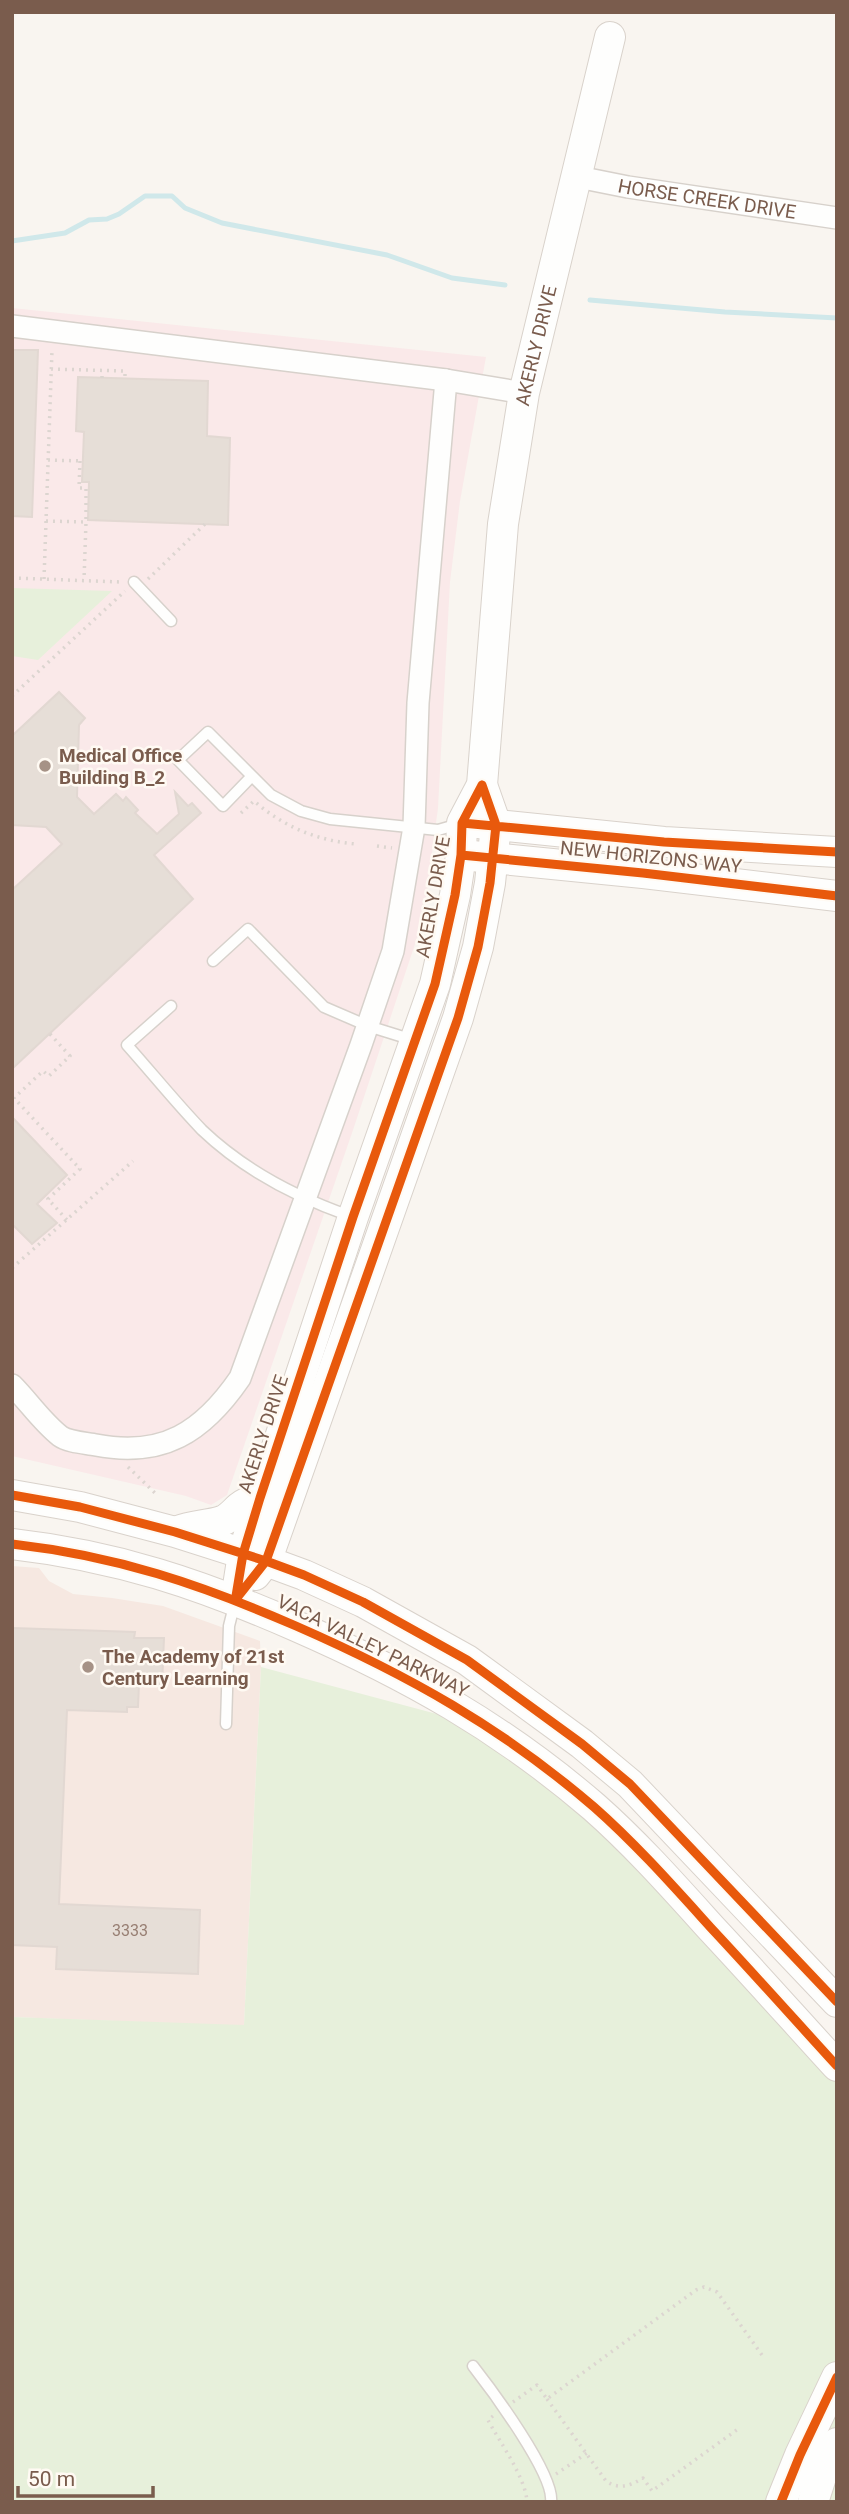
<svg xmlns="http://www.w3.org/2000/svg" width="849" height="2514" font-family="Roboto,sans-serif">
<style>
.commercial{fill:#f6e8e1}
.medical{fill:#fae9e9}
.green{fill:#e7f0db}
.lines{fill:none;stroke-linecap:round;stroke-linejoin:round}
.stream{stroke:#d0e8ea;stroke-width:5}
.building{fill:#e6ded7;stroke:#e2d8d2;stroke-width:2}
.lane-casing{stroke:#d7d1cb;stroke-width:13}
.street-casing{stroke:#d7d1cb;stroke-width:24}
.secondary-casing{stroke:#d9d2cb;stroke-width:32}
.path{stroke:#dcd5d0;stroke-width:3.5;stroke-dasharray:2 5;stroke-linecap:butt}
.lane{stroke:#fefefd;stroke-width:10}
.street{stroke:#fefefd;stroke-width:21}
.secondary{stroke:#fefefd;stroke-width:30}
.cycleway-casing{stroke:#fffaf3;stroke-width:13}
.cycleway{stroke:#e8590c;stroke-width:9}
.poi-dot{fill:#a69286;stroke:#fffaf3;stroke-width:2.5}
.labels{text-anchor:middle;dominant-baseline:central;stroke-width:5;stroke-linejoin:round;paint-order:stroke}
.number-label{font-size:16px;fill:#977e72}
.street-label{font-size:19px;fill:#7a5c4d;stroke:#fffaf3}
.poi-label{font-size:19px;font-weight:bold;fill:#7a5c4d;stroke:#fffaf3;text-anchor:start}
</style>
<rect width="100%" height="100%" fill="#f9f5f0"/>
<path class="commercial" d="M12 1566 39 1568 49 1581 73 1594 112 1598 163 1606 260 1641 261 1667 244 2026 12 2017Z"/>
<path class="medical" d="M12 308 486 357 460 501 450 582 438 808 423 920 353 1130 227 1495 211 1505 186 1496 12 1456Z"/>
<path class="green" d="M12 588 112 591 38 660 12 656Z
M261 1667 493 1729 647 1857 837 2066V2502H12V2017L244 2025Z"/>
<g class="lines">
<path class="stream" d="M12 241 65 233 89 220 107 219 119 214 145 196H172L185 208 222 223 387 255 452 278 505 285
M590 300 725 312 837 318"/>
</g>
<path class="building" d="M12 350H38L32 517 12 516Z
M78 377 208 381 207 436 230 438 228 525 88 520 89 482H82L84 432 76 431Z
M59 692 85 718 79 725 77 797 94 814 116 794 123 801 126 797 138 810 135 813 157 834 179 814 175 792 188 806 192 803 201 813 154 855 193 899 12 1069V890L62 844 46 827 12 825V736Z
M12 1117 67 1175 37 1204 57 1223 32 1244 12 1224Z
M12 1628 135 1632 134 1638H164L162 1685 139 1684 138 1707H127V1712L67 1710 59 1904 200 1910 198 1974 56 1969 57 1947 12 1945Z"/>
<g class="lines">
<g class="lane-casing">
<path id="lane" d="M134 582 171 621
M252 776 223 806 178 760 208 732 271 795 301 811 330 819 438 830 459 824
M213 961 248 929 324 1007 368 1026 413 1040
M171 1006 127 1045C152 1073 176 1103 202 1130 244 1170 296 1197 350 1216
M226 1724 229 1626 235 1602
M473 2366C491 2389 555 2475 551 2502"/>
</g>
<g class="street-casing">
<g id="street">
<path id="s1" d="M578 177 628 187 837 218"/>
<path d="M12 326 446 380 524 393"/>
<path d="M12 1385C28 1401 42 1422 60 1436 68 1442 86 1443 96 1445 163 1458 203 1432 240 1378L361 1045 393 951 414 827 418 703 446 380"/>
</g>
</g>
<g class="secondary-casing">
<g id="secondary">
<path d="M478 823 664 842 837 852"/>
<path d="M472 856 643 873 837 896"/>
<path d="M12 1495 80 1507 175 1532 266 1561 304 1575 363 1602 467 1660 582 1744 630 1784 837 2002"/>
<path d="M178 1531C193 1525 207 1526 222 1521 230 1518 233 1513 240 1507 245 1503 253 1500 260 1498"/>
<path d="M12 1544C117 1556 200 1584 296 1626 408 1675 501 1727 594 1807 636 1844 674 1887 712 1929 754 1974 795 2020 837 2066"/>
<path d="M255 1575 266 1561 272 1545 458 1018 478 947 490 883 496 825 482 785"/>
<path id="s2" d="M236 1599 243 1554 260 1498 353 1217 435 984 455 895 461 855 462 823 482 785 503 524 524 393 610 37"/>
<path d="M781 2502 800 2455 837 2377"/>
<path d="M813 2502 823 2471 837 2443"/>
</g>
</g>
<path class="path" d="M51 369 125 371V379
M102 378V371
M48 460 83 461
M80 461 79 488H86V522
M46 521 86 522 84 580
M12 578 121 582
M44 579 52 350
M148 579 205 524
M12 696 125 591
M241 813 254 801C284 827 316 840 355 844
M377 846 392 848
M50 1034 70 1056 49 1076 43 1071 14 1098 80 1169 48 1199 67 1220
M12 1268 133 1161
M128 1467 155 1493
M547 2399 606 2481C619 2490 630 2486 643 2478L652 2491 738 2429
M513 2402 537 2385 547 2399 696 2290 704 2287 717 2292 762 2355
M493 2416 488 2420C499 2441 526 2478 527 2502
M556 2474 587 2453"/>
<use href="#lane" class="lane"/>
<use href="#street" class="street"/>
<use href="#secondary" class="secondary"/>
<g class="cycleway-casing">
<path id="cycleway" d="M462 823 664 842 837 852
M461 855 643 873 837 896
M12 1495 80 1507 175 1532 266 1561 304 1575 363 1602 467 1660 582 1744 630 1784 837 2002
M12 1544C117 1556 200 1584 296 1626 408 1675 501 1727 594 1807 636 1844 674 1887 712 1929 754 1974 795 2020 837 2066
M236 1596 243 1554 260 1498 353 1217 435 984 455 895 461 855 462 823 482 785
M236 1599 266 1561 458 1018 478 947 490 883 496 825 482 785
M781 2502 800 2455 837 2377"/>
</g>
<use href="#cycleway" class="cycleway"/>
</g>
<g class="poi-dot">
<circle cx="45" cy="766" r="7"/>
<circle cx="88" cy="1667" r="7"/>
</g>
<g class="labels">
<g class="number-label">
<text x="130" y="1930">3333</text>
</g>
<g class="street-label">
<text stroke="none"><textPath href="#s1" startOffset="131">HORSE CREEK DRIVE</textPath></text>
<text stroke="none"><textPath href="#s2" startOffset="1297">AKERLY DRIVE</textPath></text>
<text transform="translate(651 857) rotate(6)">NEW HORIZONS WAY</text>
<text transform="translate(433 897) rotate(-80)">AKERLY DRIVE</text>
<text transform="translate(263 1434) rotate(-72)">AKERLY DRIVE</text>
<text transform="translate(373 1646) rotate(26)">VACA VALLEY PARKWAY</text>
</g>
<g class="poi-label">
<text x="59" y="755">Medical Office<tspan x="59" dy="22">Building B_2</tspan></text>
<text x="102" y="1656">The Academy of 21st<tspan x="102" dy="22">Century Learning</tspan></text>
</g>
</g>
<rect width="849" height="2514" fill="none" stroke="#7a5c4d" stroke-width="28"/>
<path d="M18 2486v10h135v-10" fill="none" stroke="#7a5c4d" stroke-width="3.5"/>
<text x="28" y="2486" font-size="21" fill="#7a5c4d" stroke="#fffaf3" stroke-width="5" paint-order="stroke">50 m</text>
</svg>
